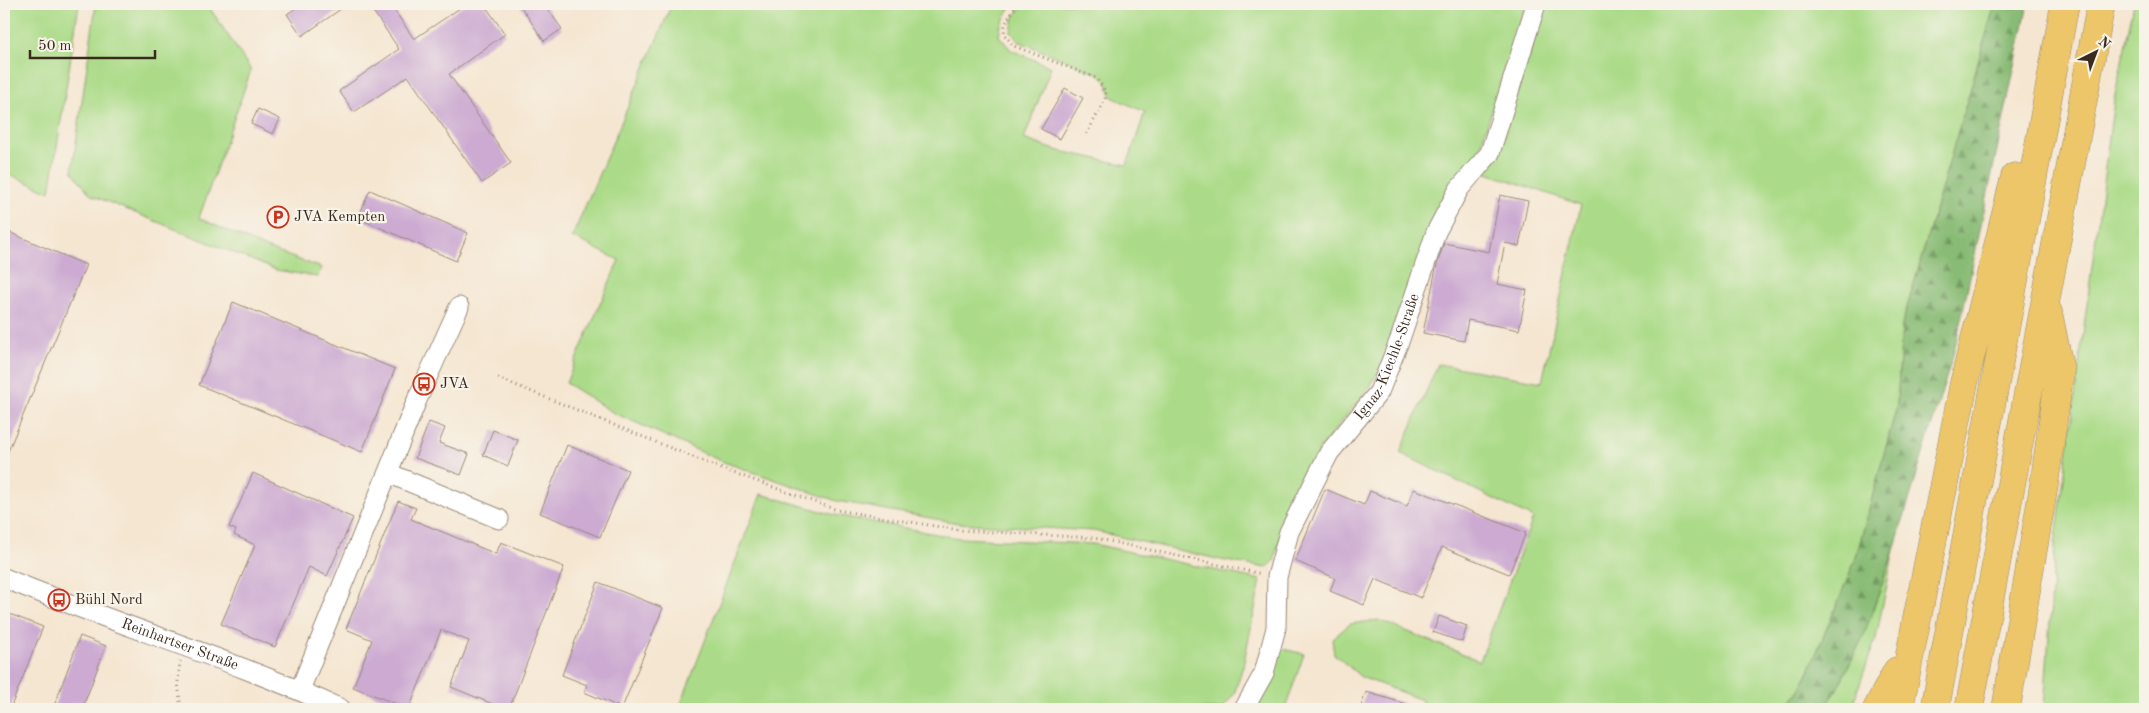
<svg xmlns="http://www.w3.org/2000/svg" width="2149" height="713" font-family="'Old Standard TT',serif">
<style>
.green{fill:#abdb88;stroke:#738253}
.forest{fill:url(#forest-firs);stroke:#627249}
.building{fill:#ccaad2}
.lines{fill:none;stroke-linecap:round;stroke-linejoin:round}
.minor-casing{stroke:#988878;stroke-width:21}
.motorway-casing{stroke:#988878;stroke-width:29}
.path{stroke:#988878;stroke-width:3;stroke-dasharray:1 4;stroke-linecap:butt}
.minor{stroke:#fff;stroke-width:19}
.motorway{stroke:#ecc669;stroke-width:28}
.labels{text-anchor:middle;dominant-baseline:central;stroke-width:4.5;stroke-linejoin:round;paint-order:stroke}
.poi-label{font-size:15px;fill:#3b2a1e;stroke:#f7f3e8;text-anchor:start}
.street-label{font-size:15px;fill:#3b2a1e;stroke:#f7f3e8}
</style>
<defs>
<pattern id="forest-firs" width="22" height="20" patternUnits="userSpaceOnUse" patternTransform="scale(1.25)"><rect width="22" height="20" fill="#88bb74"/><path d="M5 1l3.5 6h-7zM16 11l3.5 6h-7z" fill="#70985f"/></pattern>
</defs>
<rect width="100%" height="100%" fill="#f7f3e8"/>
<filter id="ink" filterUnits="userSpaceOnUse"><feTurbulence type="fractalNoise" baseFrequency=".02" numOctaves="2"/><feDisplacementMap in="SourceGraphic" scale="10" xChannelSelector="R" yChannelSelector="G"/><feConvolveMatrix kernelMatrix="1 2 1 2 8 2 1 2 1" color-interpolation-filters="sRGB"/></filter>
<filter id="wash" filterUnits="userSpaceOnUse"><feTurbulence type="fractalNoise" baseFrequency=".0096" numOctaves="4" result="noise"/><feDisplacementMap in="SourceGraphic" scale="20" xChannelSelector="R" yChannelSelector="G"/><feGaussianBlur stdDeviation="1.12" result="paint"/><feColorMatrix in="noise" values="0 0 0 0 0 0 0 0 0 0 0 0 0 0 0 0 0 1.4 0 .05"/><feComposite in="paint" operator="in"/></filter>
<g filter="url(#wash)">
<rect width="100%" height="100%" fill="#f5e6d1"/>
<path class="green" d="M4 4H79L50 192 4 172Z
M96 4H207L251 70 199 218 266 248 322 268 317 277 276 270 91 195 72 171Z
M672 4H1013L1001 24 999 36 1011 50 1051 67 1024 139 1055 150 1127 165 1145 112 1112 97 1106 81 1099 74 1018 41 1011 32 1014 17 1024 4H1526L1479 151 1452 186 1395 338 1370 387 1320 448 1282 531 1274 561 1267 568 1226 561 1094 531 958 523 837 501 721 461 612 412 566 383 619 260 572 237Z
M1545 4H1995L1902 325 1897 406 1855 561 1803 685 1786 709H1421L1422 700 1361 677 1334 654 1332 639 1350 624 1379 620 1480 661 1533 518 1400 453 1438 364 1542 382 1581 205 1487 173 1498 155Z
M2134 4H2145V709H2044L2055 546 2114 100Z
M761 494 835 515 958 538 1093 544 1261 580 1243 666 1234 694 1222 709H679Z
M1894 550 1876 638 1851 709H1824C1857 660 1875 605 1894 550Z
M1279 648 1304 654 1285 709H1253Z"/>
<path class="forest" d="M1995 4H2028L1954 352 1894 550 1864 635 1834 695 1824 709H1786L1803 685 1855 561 1897 406 1902 325Z"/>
<g id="blocks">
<path class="building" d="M302 4H348L302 36 287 14Z
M368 4H390L414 39 466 4H484L505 34 449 74 511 163 482 183 408 76 354 112 339 91 399 49Z
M519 4H544L562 29 544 41Z
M1065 88 1083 98 1060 139 1041 129Z
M258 109 280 119 273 134 251 124Z
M370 190 468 233 456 261 358 218Z
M1500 195 1528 201 1519 246 1505 243 1497 284 1527 290 1519 330 1468 320 1464 341 1423 333 1436 268 1444 243 1489 252Z
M4 230 86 265 4 461Z
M233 302 395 369 362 452 199 385Z
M429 422 445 428 439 443 469 454 461 475 415 458Z
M493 430 518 440 508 466 483 455Z
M567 445 628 470 600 537 540 513Z
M253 473 353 518 327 576 309 567 275 647 221 624 255 545 234 535 236 530 229 527Z
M1325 489 1364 505 1370 491 1407 506 1414 489 1526 533 1509 574 1442 547 1421 598 1375 579 1364 605 1330 591 1335 578 1295 561Z
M398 501 416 508 411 519 496 554 501 542 564 567 509 709H493L495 705 451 687 469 641 441 630 409 709 353 687 372 640 346 629Z
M598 582 663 608 622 708 584 692 587 685 562 675Z
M7 613 43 627 10 709H4V622Z
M1439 616 1467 626 1462 642 1433 632Z
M80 636 106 646 82 709H53Z
M1366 692 1413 706 1412 709H1360Z"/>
</g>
</g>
<g filter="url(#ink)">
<use href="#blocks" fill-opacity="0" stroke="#988878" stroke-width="1"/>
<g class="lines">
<g class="minor-casing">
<g id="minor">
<path d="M388 473 499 519"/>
<path id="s1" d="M4 578C115 624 231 659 341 709"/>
<path d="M300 690 417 400 459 307"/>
<path id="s2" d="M1244 709 1264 673 1276 628 1277 577 1289 532 1329 453 1379 392 1400 339 1436 232 1459 189 1490 153 1536 4"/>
</g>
</g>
<g class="motorway-casing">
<path id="motorway" d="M1877 709 1897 671
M1899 709 1964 383 2015 177
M1935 709 2065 4
M1969 709 2101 4
M2006 709 2044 485 2060 371 2048 312"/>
</g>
<path class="path" d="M1017 4 1005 24 1004 34 1014 46 1096 78 1106 92 1105 100 1085 137
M498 378 720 468 837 510 959 530 1094 538 1262 574
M180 661 178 682 181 709"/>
<use href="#minor" class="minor"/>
<use href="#motorway" class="motorway"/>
</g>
</g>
<defs>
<g id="parking-ring" transform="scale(1.125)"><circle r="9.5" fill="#f7f3e8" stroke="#c8321e" stroke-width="1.5"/><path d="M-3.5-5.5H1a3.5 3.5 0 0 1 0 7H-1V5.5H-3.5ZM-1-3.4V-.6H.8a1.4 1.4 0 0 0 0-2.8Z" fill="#c8321e"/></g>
<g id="bus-ring" transform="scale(1.125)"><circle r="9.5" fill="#f7f3e8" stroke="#c8321e" stroke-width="1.5"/><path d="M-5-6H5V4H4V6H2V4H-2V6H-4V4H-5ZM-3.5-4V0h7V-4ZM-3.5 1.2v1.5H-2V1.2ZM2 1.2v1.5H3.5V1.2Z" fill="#c8321e"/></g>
</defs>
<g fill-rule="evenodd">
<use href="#parking-ring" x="278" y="217"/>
<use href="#bus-ring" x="424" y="384"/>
<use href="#bus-ring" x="59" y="600"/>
</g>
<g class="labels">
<g class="poi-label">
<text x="294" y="217">JVA Kempten</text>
<text x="440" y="384">JVA</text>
<text x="75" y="600">Bühl Nord</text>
</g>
<g class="street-label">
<text stroke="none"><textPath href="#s2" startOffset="388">Ignaz-Kiechle-Straße</textPath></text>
<text stroke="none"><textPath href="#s1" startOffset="188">Reinhartser Straße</textPath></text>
</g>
</g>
<rect width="2149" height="713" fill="none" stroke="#f7f3e8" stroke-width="20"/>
<g transform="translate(2096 52) rotate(42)" stroke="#f7f3e8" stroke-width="4" paint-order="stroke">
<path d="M0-4L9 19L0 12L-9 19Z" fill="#3b2a1e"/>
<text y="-8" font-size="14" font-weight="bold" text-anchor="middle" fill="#3b2a1e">N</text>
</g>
<path d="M30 50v8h125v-8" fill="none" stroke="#3b2a1e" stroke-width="2.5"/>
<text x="38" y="50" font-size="15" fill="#3b2a1e" stroke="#f7f3e8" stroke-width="4" paint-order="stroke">50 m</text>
</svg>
